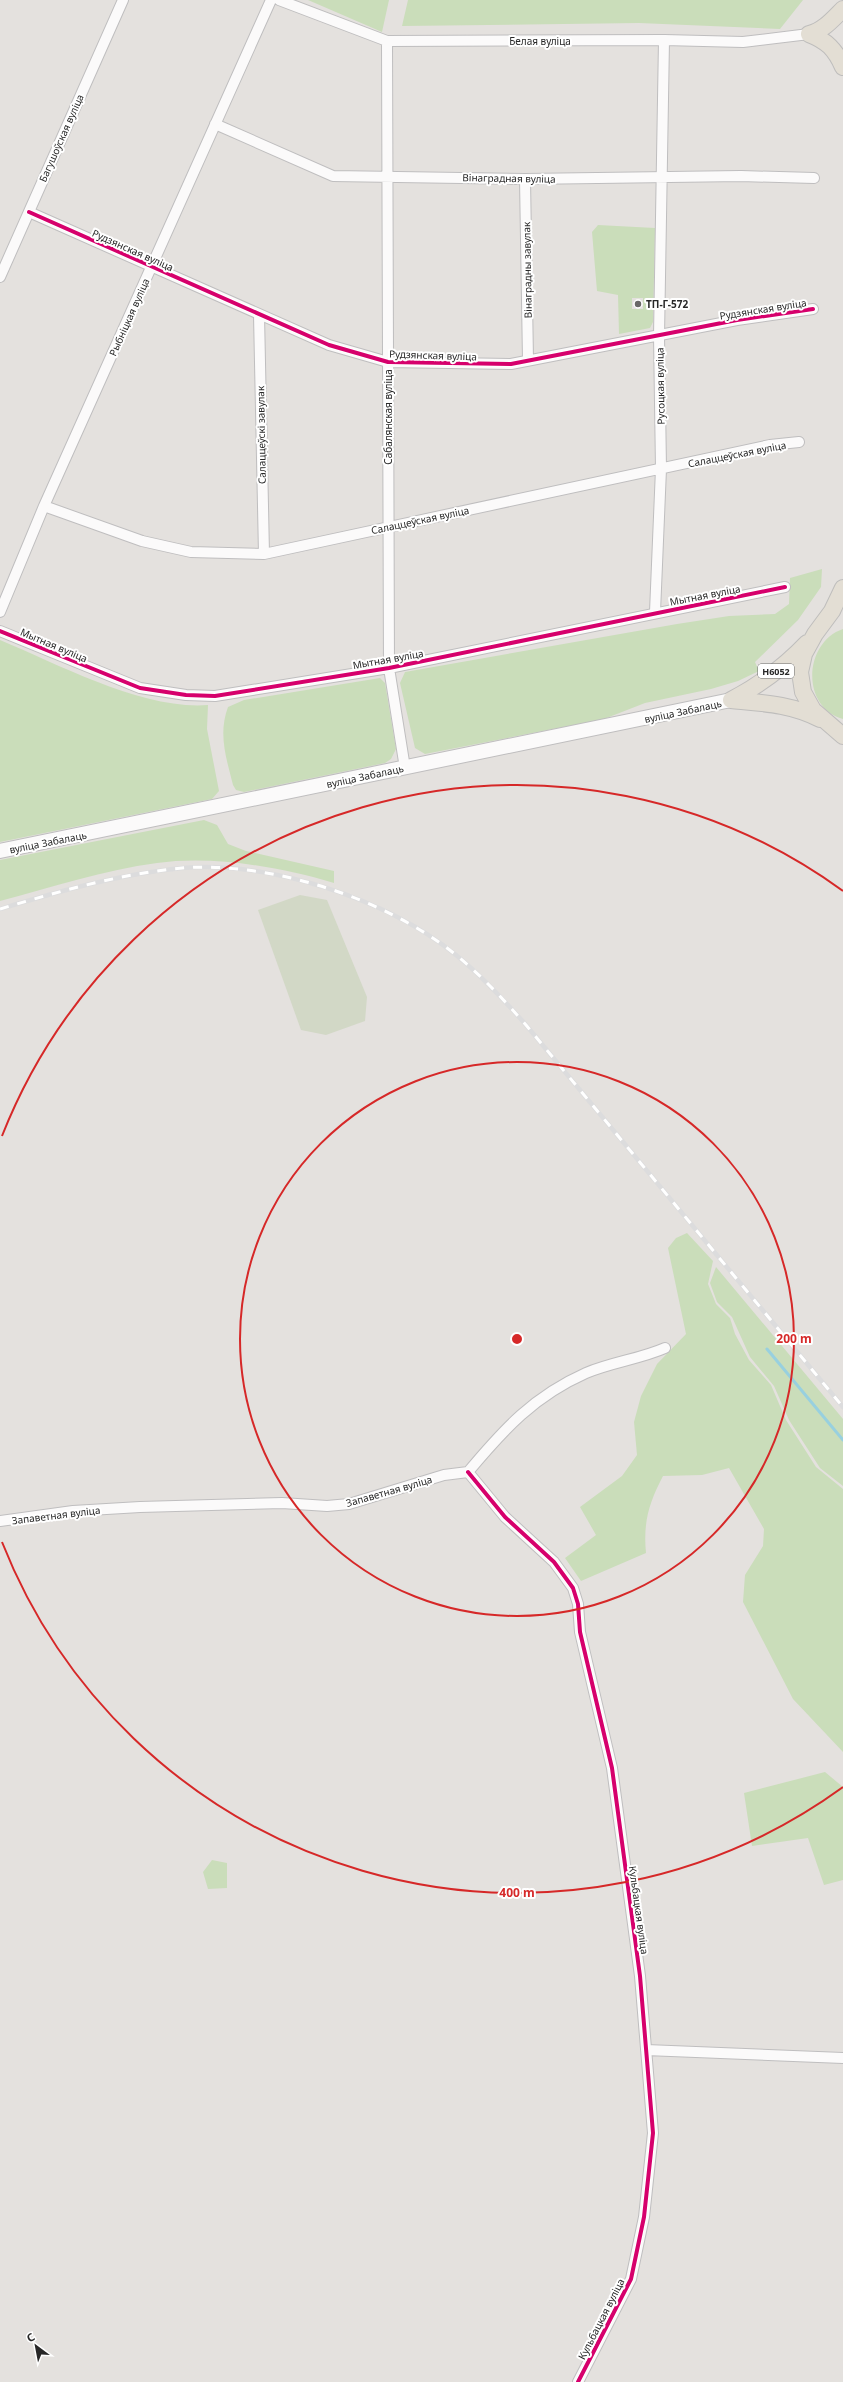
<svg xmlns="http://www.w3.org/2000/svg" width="843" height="2382" font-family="'Noto Sans',sans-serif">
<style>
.green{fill:#caddba;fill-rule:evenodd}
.cemetery{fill:#d2d8c6}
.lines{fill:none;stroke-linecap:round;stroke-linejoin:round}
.stream{stroke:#98d0df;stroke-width:3}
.street-casing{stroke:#bfbebf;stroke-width:12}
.secondary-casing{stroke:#bfbebf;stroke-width:16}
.primary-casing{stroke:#bebdbc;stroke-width:18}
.street{stroke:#fbfafa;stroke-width:10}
.secondary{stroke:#fbfafa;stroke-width:14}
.primary{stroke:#e3ded4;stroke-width:16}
.rail-casing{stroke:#dcdcdd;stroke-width:4.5}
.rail{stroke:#fff;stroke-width:3;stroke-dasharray:9;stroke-linecap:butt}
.cycleway-casing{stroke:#fff;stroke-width:6}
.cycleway{stroke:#d6006c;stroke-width:4}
.ring{fill:none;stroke:#d62828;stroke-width:2}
.poi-dot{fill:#696867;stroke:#fff;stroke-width:1.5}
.labels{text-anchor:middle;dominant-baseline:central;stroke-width:4;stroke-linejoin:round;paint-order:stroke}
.shield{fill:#fff;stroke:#686868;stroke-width:1}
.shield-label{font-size:9px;font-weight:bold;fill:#272727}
.street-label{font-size:10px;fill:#272727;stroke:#fff}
.poi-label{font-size:10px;font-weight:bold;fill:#272727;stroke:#fff;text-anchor:start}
.centre{fill:#d62828;stroke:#fff;stroke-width:2}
.ring-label{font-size:12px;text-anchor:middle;font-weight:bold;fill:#d62828;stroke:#fff;stroke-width:4;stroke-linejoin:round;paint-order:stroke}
</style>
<rect width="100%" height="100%" fill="#e4e1de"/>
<path class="green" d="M308 0H389L382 32Z
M408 0H803L780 29 639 23 402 26Z
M598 225 655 228 653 322 650 328 619 334 618 295 597 291 592 232ZM643 298V309H632V298Z
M822 569 821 587 798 620 755 662 759 671 738 681 711 689 645 703 604 719 425 754 415 748 400 683 405 672 677 624 729 616 775 614 789 604 790 578Z
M843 629V719C800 707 804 642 843 629Z
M0 640C60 665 143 710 208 705L207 729 219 791 212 799 0 842Z
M380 678 385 683 396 749 391 759 385 763 244 792 236 790 233 785C226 757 218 734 228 707L244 700Z
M204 820 217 825 228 844 246 851 334 871V883C280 867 213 855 157 863 104 870 52 887 0 901V860Z
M687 1233 713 1261 708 1284 716 1304 730 1318 735 1334 749 1360 771 1385 786 1420 816 1467 843 1489V1752L793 1699 743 1602 745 1575 763 1546 764 1529 729 1468 702 1475 663 1476C649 1503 643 1522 646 1553L581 1581 565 1558 596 1535 580 1507 622 1476 637 1455 634 1422 641 1396 657 1364 686 1334 668 1248 676 1238Z
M716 1267 843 1419V1486L820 1468 789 1420 774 1386 750 1357 732 1317 717 1302 710 1283Z
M825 1772 843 1787V1880L824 1885 808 1838 752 1846 744 1793Z
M212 1860 227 1863V1888L208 1889 203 1872Z"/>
<path class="cemetery" d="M300 895 327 900 367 997 365 1021 326 1035 301 1030 258 910Z"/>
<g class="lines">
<path class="stream" d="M767 1349 843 1440"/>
<g class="street-casing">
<path id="street" d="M279 0 387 41 664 40 743 42 809 34
M387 41 389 668 405 768
M215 124 333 176 525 179 741 176 814 178
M525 179 528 360
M29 212 329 345 388 362 511 364 737 320 813 309
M0 277 123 0
M259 315 264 554
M44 506 142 541 191 552 264 554 770 445 799 442
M0 612 44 506 271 0
M655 612 661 469 659 336 664 40
M0 631 140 688 186 695 215 696 389 668 785 587
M468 1472 505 1517 554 1562 573 1588 578 1604 580 1632 612 1768 640 1976 653 2133 644 2217 631 2279 578 2382
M0 1521 73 1511 140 1507 282 1503 327 1506 349 1504 444 1475 468 1472C504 1429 534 1396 586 1373 612 1362 640 1359 665 1348
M646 2050 843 2058"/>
</g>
<g class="secondary-casing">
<path id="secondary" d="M0 851 731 700"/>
</g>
<g class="primary-casing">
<path id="primary" d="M809 34C827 41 835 49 843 67
M809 34C823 31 833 19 843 9
M843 588 832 611 815 634 804 654 800 672 803 692 813 710 843 736
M731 700C760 685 784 667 807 643
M731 700C762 703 791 704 820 719"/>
</g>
<use href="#street" class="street"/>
<use href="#secondary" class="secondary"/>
<use href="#primary" class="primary"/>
<g class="rail-casing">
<path id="rail" d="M0 909C60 891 120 874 182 868 271 861 387 899 456 955 482 976 504 1000 526 1025L843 1407"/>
</g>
<use href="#rail" class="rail"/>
<g class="cycleway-casing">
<path id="cycleway" d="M29 212 329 345 388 362 511 364 737 320 813 309
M0 631 140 688 186 695 215 696 389 668 785 587
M468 1472 505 1517 554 1562 573 1588 578 1604 580 1632 612 1768 640 1976 653 2133 644 2217 631 2279 578 2382"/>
</g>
<use href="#cycleway" class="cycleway"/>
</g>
<g class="ring">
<circle cx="517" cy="1339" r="277"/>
<path d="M843 1787A554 554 0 0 1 2 1542M2 1136A554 554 0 0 1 843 891"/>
</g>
<circle class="poi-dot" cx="638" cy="304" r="4"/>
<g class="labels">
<rect class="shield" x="758" y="664" width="36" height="14" rx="3"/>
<g class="shield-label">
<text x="776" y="671">Н6052</text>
</g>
<g class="street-label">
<text x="540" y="41">Белая вуліца</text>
<text transform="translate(61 138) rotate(-66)">Багушоўская вуліца</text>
<text transform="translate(509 178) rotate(1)">Вінаградная вуліца</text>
<text transform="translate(133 250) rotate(24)">Рудзянская вуліца</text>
<text transform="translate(527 270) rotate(-91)">Вінаградны завулак</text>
<text transform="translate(763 309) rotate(-9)">Рудзянская вуліца</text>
<text transform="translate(129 317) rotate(-66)">Рыбніцкая вуліца</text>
<text transform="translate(433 355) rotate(2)">Рудзянская вуліца</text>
<text transform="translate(660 386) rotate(-91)">Русоцкая вуліца</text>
<text transform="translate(388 417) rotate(-90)">Сабалянская вуліца</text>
<text transform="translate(261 435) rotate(-91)">Салаццеўскі завулак</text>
<text transform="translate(737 454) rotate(-11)">Салаццеўская вуліца</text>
<text transform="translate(420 520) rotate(-12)">Салаццеўская вуліца</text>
<text transform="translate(705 595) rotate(-11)">Мытная вуліца</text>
<text transform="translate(54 645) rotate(23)">Мытная вуліца</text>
<text transform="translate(388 659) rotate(-10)">Мытная вуліца</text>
<text transform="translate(683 711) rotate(-12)">вуліца Забалаць</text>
<text transform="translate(365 776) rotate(-12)">вуліца Забалаць</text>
<text transform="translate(48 842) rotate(-11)">вуліца Забалаць</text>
<text transform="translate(389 1491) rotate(-16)">Запаветная вуліца</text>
<text transform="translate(56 1515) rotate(-7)">Запаветная вуліца</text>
<text transform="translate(639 1910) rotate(82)">Кульбацкая вуліца</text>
<text transform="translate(601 2319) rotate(-63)">Кульбацкая вуліца</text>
</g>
<g class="poi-label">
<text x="646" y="304">ТП-Г-572</text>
</g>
</g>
<circle cx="517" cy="1339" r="6" class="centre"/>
<g class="ring-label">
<text x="794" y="1343">200 m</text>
<text x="517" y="1897">400 m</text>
</g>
<g transform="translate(36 2346) rotate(328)" stroke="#ffffff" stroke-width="3" paint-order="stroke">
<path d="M0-3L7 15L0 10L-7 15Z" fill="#272727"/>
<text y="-6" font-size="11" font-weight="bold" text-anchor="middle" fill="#272727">С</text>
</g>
</svg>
